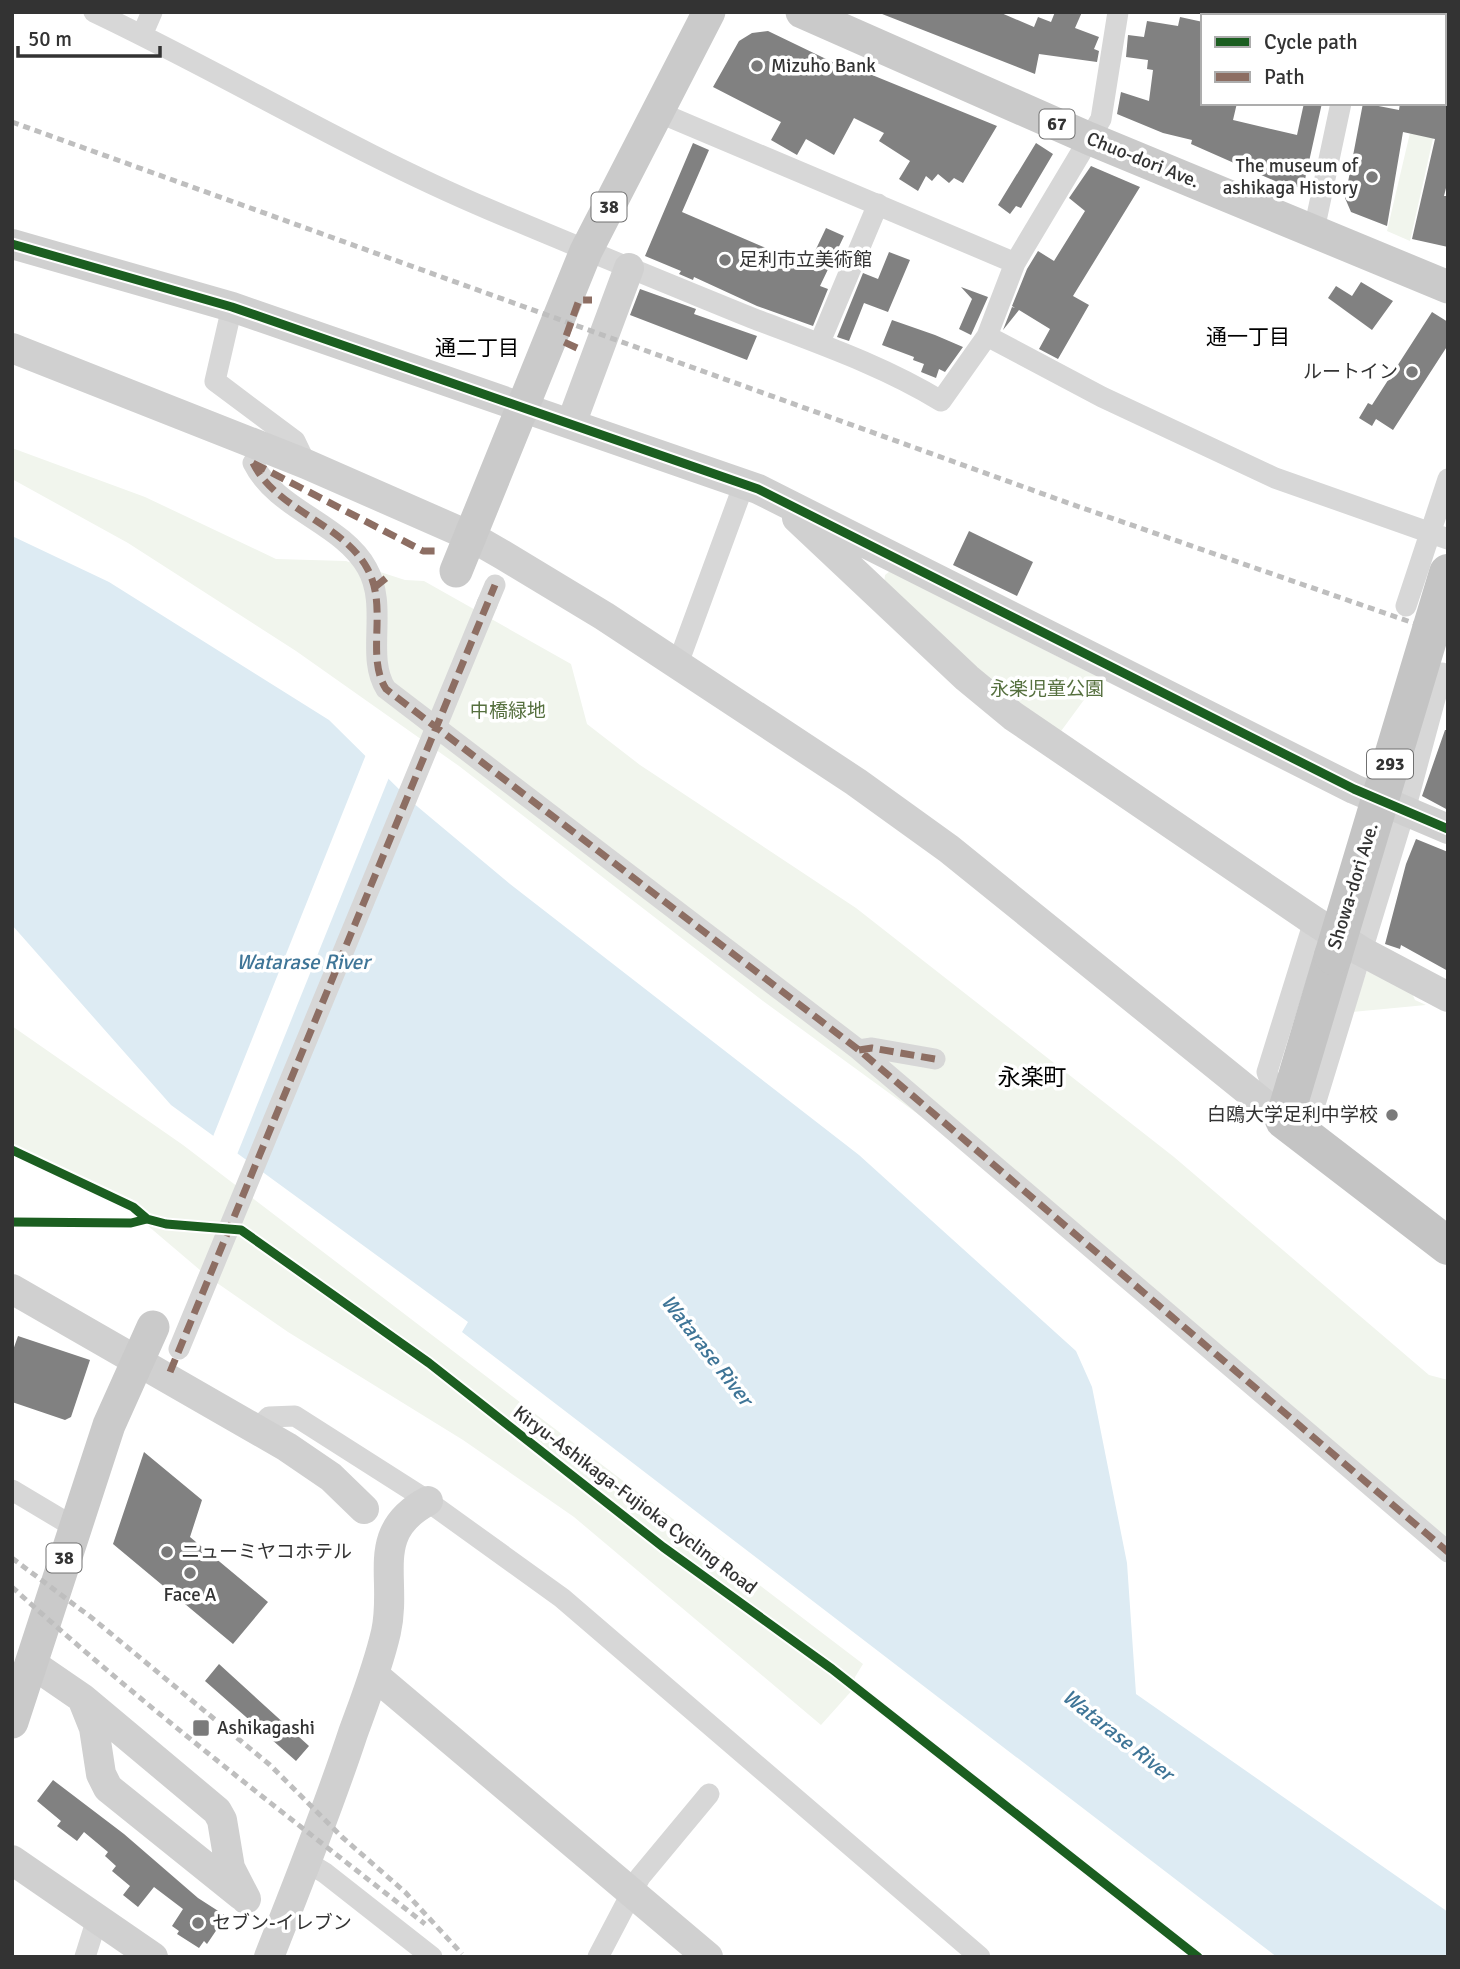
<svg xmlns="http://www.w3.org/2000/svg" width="1460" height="1969" font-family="Signika,'Noto Sans JP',sans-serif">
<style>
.green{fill:#f1f5ed}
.water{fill:#ddebf3}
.pier{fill:#fff}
.building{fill:#818181}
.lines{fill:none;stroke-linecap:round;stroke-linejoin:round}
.street{stroke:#d7d7d7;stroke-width:21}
.secondary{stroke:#d0d0d0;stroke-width:30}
.primary{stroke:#cacaca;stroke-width:33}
.highway{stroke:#c4c4c4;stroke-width:38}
.rail{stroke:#bebebe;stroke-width:5;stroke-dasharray:7 5;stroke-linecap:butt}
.street-bridge{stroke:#d7d7d7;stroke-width:21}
.highway-bridge{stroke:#c4c4c4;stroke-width:38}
.quiet{stroke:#8d6e63;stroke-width:7;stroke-dasharray:14 7;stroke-linecap:butt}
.cycleway-casing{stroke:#fff;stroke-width:13}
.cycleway{stroke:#1b5e20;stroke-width:9}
.poi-dot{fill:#7a7a7a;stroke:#fff;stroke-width:2.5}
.labels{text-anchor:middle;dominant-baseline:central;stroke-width:7;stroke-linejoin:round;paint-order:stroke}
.shield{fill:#fff;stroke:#707070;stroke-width:2}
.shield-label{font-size:18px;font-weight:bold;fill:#333}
.poi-label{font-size:19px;fill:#333;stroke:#fff;text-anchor:start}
.street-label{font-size:19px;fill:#333;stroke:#fff}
.park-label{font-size:19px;fill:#56703f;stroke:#fff}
.neighbourhood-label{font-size:21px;fill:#000;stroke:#fff}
.water-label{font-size:21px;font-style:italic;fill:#3f7597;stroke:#fff}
.quarter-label{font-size:23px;fill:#000;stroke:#fff}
</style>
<rect width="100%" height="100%" fill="#fff"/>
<path class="green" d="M1417 103H1441L1410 241 1387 231Z
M12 448 145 497 276 559 346 561 405 580 424 581 571 664 587 724 640 765 856 908 1174 1157 1429 1375 1448 1380V1559L937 1128 763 1001 459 766 296 651 128 543 12 479Z
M890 571 1100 678 1056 738 1009 703 884 584 885 575Z
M1367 971 1411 991 1415 1000 1426 1005 1352 1012Z
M12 1026 183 1145 863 1664 855 1677V1687L821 1725 574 1517 463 1440 288 1332 207 1276 134 1214 12 1156Z"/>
<path class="water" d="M12 536 109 582 329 720 412 802 510 884 859 1155 1076 1351 1092 1387 1127 1563 1136 1694 1448 1912V1957H1277L462 1332 468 1322 171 1105 12 925Z"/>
<path class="pier" d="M367 752 390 775 236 1157 212 1139Z"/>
<path class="building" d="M877 12H999L1034 27 1038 17 1051 22 1055 12H1082L1075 28 1099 37 1094 49 1099 51 1097 62 1039 54 1035 74Z
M1180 17 1203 22V103H1237L1233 120 1297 135 1304 103H1322L1304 184 1293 189 1191 144 1192 140 1163 133 1117 114 1121 92 1149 101 1153 70 1147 69 1148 60 1126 57 1128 35 1144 37 1147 21 1178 26Z
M768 31 853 72 855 68 997 126 963 183 954 178 949 183 938 174 932 181 926 176 918 191 899 179 910 161 879 141 884 133 854 118 834 155 806 139 797 155 771 140 781 122 713 87 739 41 752 33Z
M1363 103 1399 110 1400 103H1448V180L1444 196H1448V247L1412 239 1435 139 1403 132 1387 226 1351 212 1345 198Z
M693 143 709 150 682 212 808 266 826 228 844 236 820 286 828 289 813 326 757 306 694 277 693 280 679 274 681 271 645 256Z
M1036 143 1053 154 1021 208 1016 206 1010 214 998 205Z
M1091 166 1140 187 1073 296 1089 305 1058 359 1039 349 1050 329 1019 310 1003 330 1012 307 1015 308 1012 306 1027 269 1038 251 1054 261 1085 211 1069 198Z
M889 252 910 260 888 312 864 303 849 341 837 337 863 273 878 279Z
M1361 282 1393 301 1372 330 1328 298 1336 286 1352 296Z
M961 287 988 297 971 335 959 329 972 299Z
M640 289 696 309 694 314 757 336 747 360 630 315Z
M1432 312 1448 322V345L1393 430 1376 419 1372 426 1359 418 1368 403 1372 405Z
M892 320 935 335 963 347 945 372 939 369 936 378 921 372 924 364 913 360 914 357 882 345Z
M969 531 1033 562 1017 596 953 565Z
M1445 730H1448V810L1422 796Z
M1416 839 1448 852V971L1401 945 1400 949 1385 944 1406 864Z
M18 1336 90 1360 71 1417 65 1420 12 1402V1353Z
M144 1452 202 1500 190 1537 268 1602 233 1644 113 1544Z
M219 1664 309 1746 296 1761 205 1681Z
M53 1780 124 1834 198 1898 226 1916 207 1944 204 1941 199 1948 177 1934 179 1931 172 1926 183 1909 154 1887 138 1907 123 1895 130 1886 112 1871 116 1866 105 1856 108 1852 84 1832 77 1841 57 1826 61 1821 37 1801Z"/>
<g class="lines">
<path class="street" d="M94 12C227 75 353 152 488 209 575 246 664 282 752 318 817 343 882 365 941 401L987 336 1015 263 1101 119 1118 12
M1360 16 1361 12
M142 35 152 12
M658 112 1015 263
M1314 230 1341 103
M232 307 215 381 295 441 306 464
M987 336 1102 397 1275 478 1448 539
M820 342 878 204
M253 463C276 510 342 523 367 568 389 607 365 656 386 689L859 1050 1448 1552
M487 604 495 585
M1406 606 1448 479
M677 666 744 484
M1314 921 1267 1072 1284 1120 1316 1101 1405 810 1442 673
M859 1050 872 1048 935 1059
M256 1430 269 1417 295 1416 419 1495 562 1598 980 1957
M12 1490 74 1527
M307 1862 325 1873 432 1957
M85 1957 97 1919
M598 1957 640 1877 709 1794"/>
<path class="secondary" d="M12 244 232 307 758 489 1354 789 1448 829
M12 348 306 464 470 536 503 555 604 616 856 782 949 849 1284 1120
M571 424 629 268
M797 518 967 678 1013 716 1314 921 1361 951 1448 997
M12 1289 287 1447 331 1477 364 1509
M31 1663 82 1698 217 1811 222 1820 230 1868 246 1899
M374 1675 708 1957
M82 1698 94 1728 101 1774 108 1788 241 1895
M12 1860 153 1957
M269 1957C298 1883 328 1809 353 1733 365 1700 378 1667 386 1632 398 1578 368 1533 428 1501"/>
<path class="primary" d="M802 12 1088 138 1448 287
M456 571 586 251 709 12
M12 1722 109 1425 153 1327"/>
<path class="highway" d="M1333 956 1284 1120 1448 1246"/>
<path class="rail" d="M12 122 1071 504 1448 635
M12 1558 92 1618 270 1765 342 1837 405 1892 462 1954
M12 1587C144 1707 285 1814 425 1924"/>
<path class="street-bridge" d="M179 1349 487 604"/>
<path class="highway-bridge" d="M1333 956 1448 573"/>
<path class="quiet" d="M577 348 564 342 579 300H592
M253 463C276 510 342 523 367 568 389 607 365 656 386 689L859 1050 1448 1552
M253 463 423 551H437
M375 587 391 574
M859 1050 872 1048 935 1059
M170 1372 495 585"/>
<g class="cycleway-casing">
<path id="cycleway" d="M12 244 232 307 758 489 1354 789 1448 829
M12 1150 133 1207 147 1219 166 1224 241 1230 316 1283 429 1363 663 1547 832 1669 1198 1957
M12 1222 131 1223 147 1219"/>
</g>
<use href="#cycleway" class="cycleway"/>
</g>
<g class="poi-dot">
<circle cx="757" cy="66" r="7"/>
<circle cx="1372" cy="177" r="7"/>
<circle cx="725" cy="260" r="7"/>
<circle cx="1412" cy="372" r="7"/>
<circle cx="1392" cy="1115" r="7"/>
<circle cx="167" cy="1552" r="7"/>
<circle cx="190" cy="1573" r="7"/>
<rect x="192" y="1719" width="18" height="18" rx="3.5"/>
<circle cx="198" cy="1923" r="7"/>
</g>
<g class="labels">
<g class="shield">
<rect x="1039.5" y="109.5" width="35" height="29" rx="5"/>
<rect x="591.5" y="192.5" width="35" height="29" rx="5"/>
<rect x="1367" y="749.5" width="46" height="29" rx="5"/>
<rect x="46.5" y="1543.5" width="35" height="29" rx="5"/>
</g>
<g class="shield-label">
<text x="1057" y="124">67</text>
<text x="609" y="207">38</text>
<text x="1390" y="764">293</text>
<text x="64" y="1558">38</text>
</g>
<g class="poi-label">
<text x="771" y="66">Mizuho Bank</text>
<text x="1358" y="166" text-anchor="end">The museum of<tspan x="1358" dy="22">ashikaga History</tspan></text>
<text x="739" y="260">足利市立美術館</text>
<text x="1398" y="372" text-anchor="end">ルートイン</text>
<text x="1378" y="1115" text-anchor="end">白鴎大学足利中学校</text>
<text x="181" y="1552">ニューミヤコホテル</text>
<text x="190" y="1595" text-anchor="middle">Face A</text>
<text x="217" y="1728">Ashikagashi</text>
<text x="212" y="1923">セブン-イレブン</text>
</g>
<g class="street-label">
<text transform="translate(1143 160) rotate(22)">Chuo-dori Ave.</text>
<text transform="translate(1353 886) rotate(-73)">Showa-dori Ave.</text>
<text transform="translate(635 1500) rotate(37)">Kiryu-Ashikaga-Fujioka Cycling Road</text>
</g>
<g class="park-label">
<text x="1047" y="689">永楽児童公園</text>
<text x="508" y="711">中橋緑地</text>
</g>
<g class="neighbourhood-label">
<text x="1248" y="337">通一丁目</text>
<text x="477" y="348">通二丁目</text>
</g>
<g class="water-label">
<text x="303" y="962">Watarase River</text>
<text transform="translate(707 1350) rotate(52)">Watarase River</text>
<text transform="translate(1118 1735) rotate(38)">Watarase River</text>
</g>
<g class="quarter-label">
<text x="1032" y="1077">永楽町</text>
</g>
</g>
<rect width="1460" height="1969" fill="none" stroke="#333333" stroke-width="28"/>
<rect x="1201" y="14" width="245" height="91" fill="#ffffff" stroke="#adadad" stroke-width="2"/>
<rect x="1215" y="37" width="35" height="10" fill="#1b5e20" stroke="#adadad" stroke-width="2"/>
<text x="1264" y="49" font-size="21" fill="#333333">Cycle path</text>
<rect x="1215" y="72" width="35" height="10" fill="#8d6e63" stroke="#adadad" stroke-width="2"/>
<text x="1264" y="84" font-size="21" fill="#333333">Path</text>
<path d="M18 46v10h142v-10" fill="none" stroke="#333333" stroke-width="3.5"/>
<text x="28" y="46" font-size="21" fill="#333333" stroke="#ffffff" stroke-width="5" paint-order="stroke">50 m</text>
</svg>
